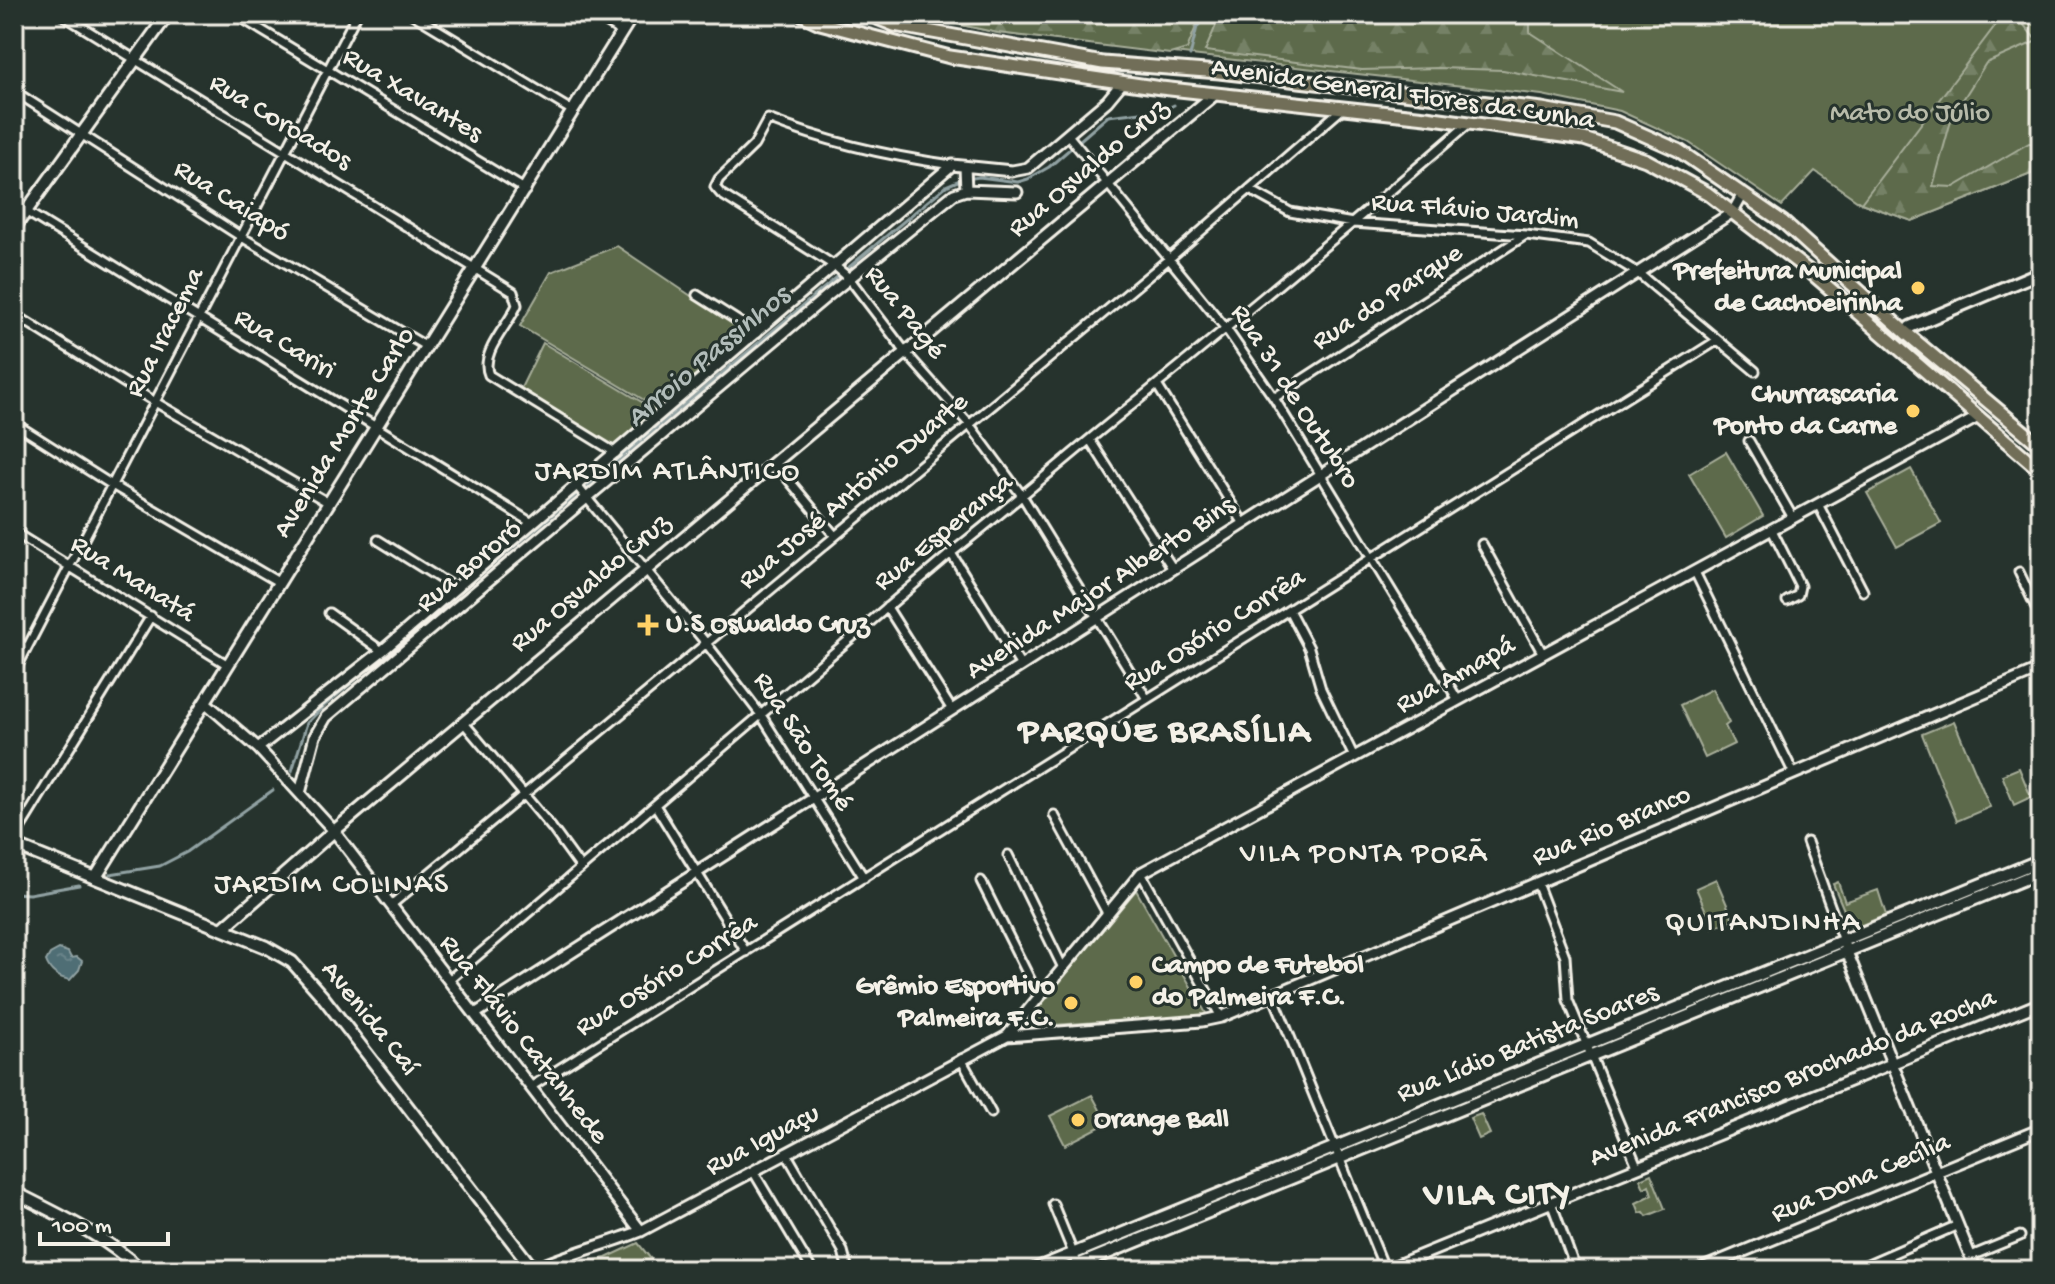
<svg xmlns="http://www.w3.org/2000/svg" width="2055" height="1284" font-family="'Gochi Hand',sans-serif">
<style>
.green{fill:#5d6b4c;stroke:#a8ae9a;stroke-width:2}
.forest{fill:url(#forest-firs);stroke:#a8ae9a;stroke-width:2}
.water{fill:url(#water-ripples);stroke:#91a2a3;stroke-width:2}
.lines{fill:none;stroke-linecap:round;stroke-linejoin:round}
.stream{stroke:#91a2a3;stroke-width:3}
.minor-casing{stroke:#f4f1e8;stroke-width:13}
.tertiary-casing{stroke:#f4f1e8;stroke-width:15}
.secondary-casing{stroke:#f4f1e8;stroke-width:16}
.primary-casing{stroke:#f4f1e8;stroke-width:17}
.minor{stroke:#26332d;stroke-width:7}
.tertiary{stroke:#26332d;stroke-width:9}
.secondary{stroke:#26332d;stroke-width:10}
.primary{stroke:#716e59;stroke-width:11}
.poi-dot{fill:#ffd166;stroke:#26332d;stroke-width:3}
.labels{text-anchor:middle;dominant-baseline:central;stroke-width:6;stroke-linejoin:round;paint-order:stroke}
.street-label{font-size:28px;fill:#f4f1e8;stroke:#26332d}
.park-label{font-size:28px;fill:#b8bbaa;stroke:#26332d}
.poi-label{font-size:28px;font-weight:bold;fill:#f4f1e8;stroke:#26332d;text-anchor:end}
.water-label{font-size:30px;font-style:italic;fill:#b2bdba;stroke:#26332d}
.neighbourhood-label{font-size:30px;letter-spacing:2px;fill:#f4f1e8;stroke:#26332d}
.district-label{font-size:36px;font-weight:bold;letter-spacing:2px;fill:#f4f1e8;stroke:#26332d}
</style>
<defs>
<pattern id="forest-firs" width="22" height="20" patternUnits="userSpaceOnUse" patternTransform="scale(2)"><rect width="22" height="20" fill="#5d6b4c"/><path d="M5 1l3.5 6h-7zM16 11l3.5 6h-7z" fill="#758166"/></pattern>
<pattern id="water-ripples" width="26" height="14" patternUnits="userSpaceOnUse" patternTransform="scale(2)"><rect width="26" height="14" fill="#4f6e75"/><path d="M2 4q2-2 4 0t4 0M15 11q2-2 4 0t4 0" fill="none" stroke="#698389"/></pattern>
</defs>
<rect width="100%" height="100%" fill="#26332d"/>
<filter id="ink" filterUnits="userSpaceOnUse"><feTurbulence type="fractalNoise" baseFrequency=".0125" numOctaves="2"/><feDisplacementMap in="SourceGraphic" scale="16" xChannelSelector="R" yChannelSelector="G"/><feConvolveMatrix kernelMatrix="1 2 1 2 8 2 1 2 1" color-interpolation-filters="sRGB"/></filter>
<g filter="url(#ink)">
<path class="green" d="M911 14H2041V170L1912 221 1861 203 1815 171 1782 206 1688 142 1620 111 1542 95 998 33Z
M617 246 746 333 656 407 520 326 551 272Z
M543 343 655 410 615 448 521 388Z
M1726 452 1763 516 1726 538 1689 474Z
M1911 469 1941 523 1897 547 1867 493Z
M1712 689 1729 723 1725 726 1734 744 1705 758 1680 705Z
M1954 721 1990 807 1957 821 1922 734Z
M2019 768 2031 797 2014 805 2002 775Z
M1716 879 1733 919 1713 928 1696 888Z
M1838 882 1845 902 1878 890 1886 915 1852 929 1833 884Z
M1136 890 1207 1015 1022 1027Z
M1092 1095 1107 1123 1065 1145 1050 1116Z
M1481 1114 1490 1134 1479 1139 1470 1118Z
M1651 1174 1665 1209 1647 1216 1644 1212 1640 1213 1636 1203 1652 1195 1649 1185 1644 1188 1640 1179Z
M638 1243 655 1264 646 1270H580L574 1264 606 1258Z"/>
<path class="forest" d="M911 14H1052L1106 24 1110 14H1201L1187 49 1170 54 998 33Z
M1221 14H1530V32L1622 92 1503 70 1438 68 1362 70 1205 51Z
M2004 14H2015L2037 41 1986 63 1952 117 1933 186 1954 187 2029 143 2041 147V170L1912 221 1861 203Z"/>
<path class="water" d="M59 949 68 952 71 958 77 957 82 961 79 970 70 980C59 978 50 972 46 961L50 954Z"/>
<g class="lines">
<path class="stream" d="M1190 56 1197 27 1207 14
M292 771 307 723 325 705 946 186 960 180 979 177 1018 182 1028 179 1049 167 1108 116 1166 109 1174 105
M110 874 160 866 187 852 273 790
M14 893 29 894 79 885"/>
<g class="minor-casing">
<path id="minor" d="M61 14 513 292 517 305C509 325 479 353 489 375L616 453
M235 14 526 190
M412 14 571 110
M593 14 622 32
M14 91 240 236 427 347
M1068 135 1227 330 1274 398 1458 700
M952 165C888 156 828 143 768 119L754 145 719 179 715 187 721 194 835 266 849 278 907 354 969 424 1023 497 1147 699
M1250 190 1290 212 1353 223 1526 235 1589 243 1638 273 1755 371
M14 204 532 523
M697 295 757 333
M14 314 155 402 329 503
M1157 385 1244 524
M1274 398 1524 236
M14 423 112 485 280 583
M1090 440 1173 569
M1749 441 1793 518
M774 462 835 536
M577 486 706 643 761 715 864 878
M1818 504 1863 591
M1772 530 1800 586 1798 595 1787 601
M14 532 228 665
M378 540 455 588
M1482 544 1543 654
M951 553 1021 666
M1695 572 1794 774
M2019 572 2041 618
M887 607 952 710
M1289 610 1309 648 1321 689 1354 757
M329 613 382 651
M14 640 27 648
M2034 672 2041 690
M14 673 357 14
M463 722 552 828 581 868
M655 805 746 952
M1054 815 1107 913
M14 838 151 616
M1807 842 1843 941
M1008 855 1063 968
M1141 873 1221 1017
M981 881 1039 997
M1537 883 1565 956 1568 1000 1637 1166
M391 905 1170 258 1342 109
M449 980 951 553C1002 513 1051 471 1101 430 1225 330 1348 228 1468 124
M1273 995 1385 1270
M961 1059 991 1113
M532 1086 1718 340
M786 1153 843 1251 848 1270
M753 1171 812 1270
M1551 1202 1576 1270
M1053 1204 1080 1270
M1888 1256 1894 1270
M1971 1256 2020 1236
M1854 1270 1958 1225"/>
</g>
<g class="tertiary-casing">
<path id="tertiary" d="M965 167 966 190
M205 702 258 748 334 831 641 1231
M258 748 382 651 952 165 1012 171 1028 168 1107 101 1122 83
M300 793 315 736 326 717 826 297 954 194 966 190 1017 192
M1845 947 1976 1270
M475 1014 1733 212 1743 194
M1007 1036 1141 873 1978 417
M532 1270C567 1254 605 1245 641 1231L1007 1036 1202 1021 1221 1017 2041 669
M1385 1270 2041 1003
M1698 1270 2041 1129"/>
</g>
<g class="secondary-casing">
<path id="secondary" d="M14 228 168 14
M1906 333 1910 327 2041 272
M14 845 266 947 292 962 323 997 534 1270
M96 877 633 14
M222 929 334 831 1215 94
M14 1192C59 1215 104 1235 141 1270
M1033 1270 2041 860
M1066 1270 2041 872"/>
</g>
<g class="primary-casing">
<path id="primary" d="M801 14 820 23 950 57 1161 88 1426 117 1584 139 1646 160 1707 193 1814 275 2041 471
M867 14 894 25 1103 63 1219 72 1542 109 1615 122 1678 150 1783 222 1906 333 2041 446"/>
</g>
<use href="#minor" class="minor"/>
<use href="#tertiary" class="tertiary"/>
<use href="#secondary" class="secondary"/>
<use href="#primary" class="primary"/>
</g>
</g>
<g class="poi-dot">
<circle cx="1918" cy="288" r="8"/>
<circle cx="1913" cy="411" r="8"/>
<path d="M644 613h8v8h8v8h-8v8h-8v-8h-8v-8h8z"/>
<circle cx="1136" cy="982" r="8"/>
<circle cx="1071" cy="1003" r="8"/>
<circle cx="1078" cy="1120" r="8"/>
</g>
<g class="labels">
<g class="street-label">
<text transform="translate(1403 95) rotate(8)">Avenida General Flores da Cunha</text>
<text transform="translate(412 96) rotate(31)">Rua Xavantes</text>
<text transform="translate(280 123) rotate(31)">Rua Coroados</text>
<text transform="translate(1089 169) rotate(-40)">Rua Osvaldo Cruz</text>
<text transform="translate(231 202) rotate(32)">Rua Caiapó</text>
<text transform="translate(1475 212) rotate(5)">Rua Flávio Jardim</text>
<text transform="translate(1388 298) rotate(-33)">Rua do Parque</text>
<text transform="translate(904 313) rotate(51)">Rua Pagé</text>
<text transform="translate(166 333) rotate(-63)">Rua Iracema</text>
<text transform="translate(284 345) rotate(31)">Rua Cariri</text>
<text transform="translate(1294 397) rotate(57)">Rua 31 de Outubro</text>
<text transform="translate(345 433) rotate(-58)">Avenida Monte Carlo</text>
<text transform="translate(854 492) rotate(-40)">Rua José Antônio Duarte</text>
<text transform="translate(944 533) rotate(-39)">Rua Esperança</text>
<text transform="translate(470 567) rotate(-40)">Rua Bororó</text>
<text transform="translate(132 580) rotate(32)">Rua Manatá</text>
<text transform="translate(591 584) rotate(-40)">Rua Osvaldo Cruz</text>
<text transform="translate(1101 589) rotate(-33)">Avenida Major Alberto Bins</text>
<text transform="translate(1215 631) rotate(-32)">Rua Osório Corrêa</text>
<text transform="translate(1456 676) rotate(-29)">Rua Amapá</text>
<text transform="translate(802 742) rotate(57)">Rua São Tomé</text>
<text transform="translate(1612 827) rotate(-23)">Rua Rio Branco</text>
<text transform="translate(667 976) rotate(-32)">Rua Osório Corrêa</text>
<text transform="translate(369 1019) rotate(51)">Avenida Caí</text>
<text transform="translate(523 1040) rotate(52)">Rua Flávio Catanhede</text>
<text transform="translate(1528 1044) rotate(-22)">Rua Lídio Batista Soares</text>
<text transform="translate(1793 1079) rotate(-22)">Avenida Francisco Brochado da Rocha</text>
<text transform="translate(763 1141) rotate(-28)">Rua Iguaçu</text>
<text transform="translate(1861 1179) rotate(-23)">Rua Dona Cecília</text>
</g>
<g class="park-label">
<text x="1910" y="114">Mato do Júlio</text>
</g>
<g class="poi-label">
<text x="1902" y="272">Prefeitura Municipal<tspan x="1902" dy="32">de Cachoeirinha</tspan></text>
<text x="1897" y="395">Churrascaria<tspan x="1897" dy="32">Ponto da Carne</tspan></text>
<text x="666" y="625" text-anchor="start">U.S Oswaldo Cruz</text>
<text x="1152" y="966" text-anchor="start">Campo de Futebol<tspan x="1152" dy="32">do Palmeira F.C.</tspan></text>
<text x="1055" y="987">Grêmio Esportivo<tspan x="1055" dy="32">Palmeira F.C.</tspan></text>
<text x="1094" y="1120" text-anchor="start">Orange Ball</text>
</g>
<g class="water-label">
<text transform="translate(709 358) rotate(-40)">Arroio Passinhos</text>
</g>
<g class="neighbourhood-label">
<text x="668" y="473">JARDIM ATLÂNTICO</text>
<text x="1364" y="855">VILA PONTA PORÃ</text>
<text x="332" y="886">JARDIM COLINAS</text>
<text x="1763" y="924">QUITANDINHA</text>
</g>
<g class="district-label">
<text x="1165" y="733">PARQUE BRASÍLIA</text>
<text x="1498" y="1196">VILA CITY</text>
</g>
</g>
<rect width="2055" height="1284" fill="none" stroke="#26332d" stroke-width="48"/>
<rect x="24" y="24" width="2007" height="1236" fill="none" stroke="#f4f1e8" stroke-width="3" filter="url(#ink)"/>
<path d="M40 1232v12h128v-12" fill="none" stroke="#f4f1e8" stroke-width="4"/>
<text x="52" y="1232" font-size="24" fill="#f4f1e8" stroke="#26332d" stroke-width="6" paint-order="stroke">100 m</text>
</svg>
